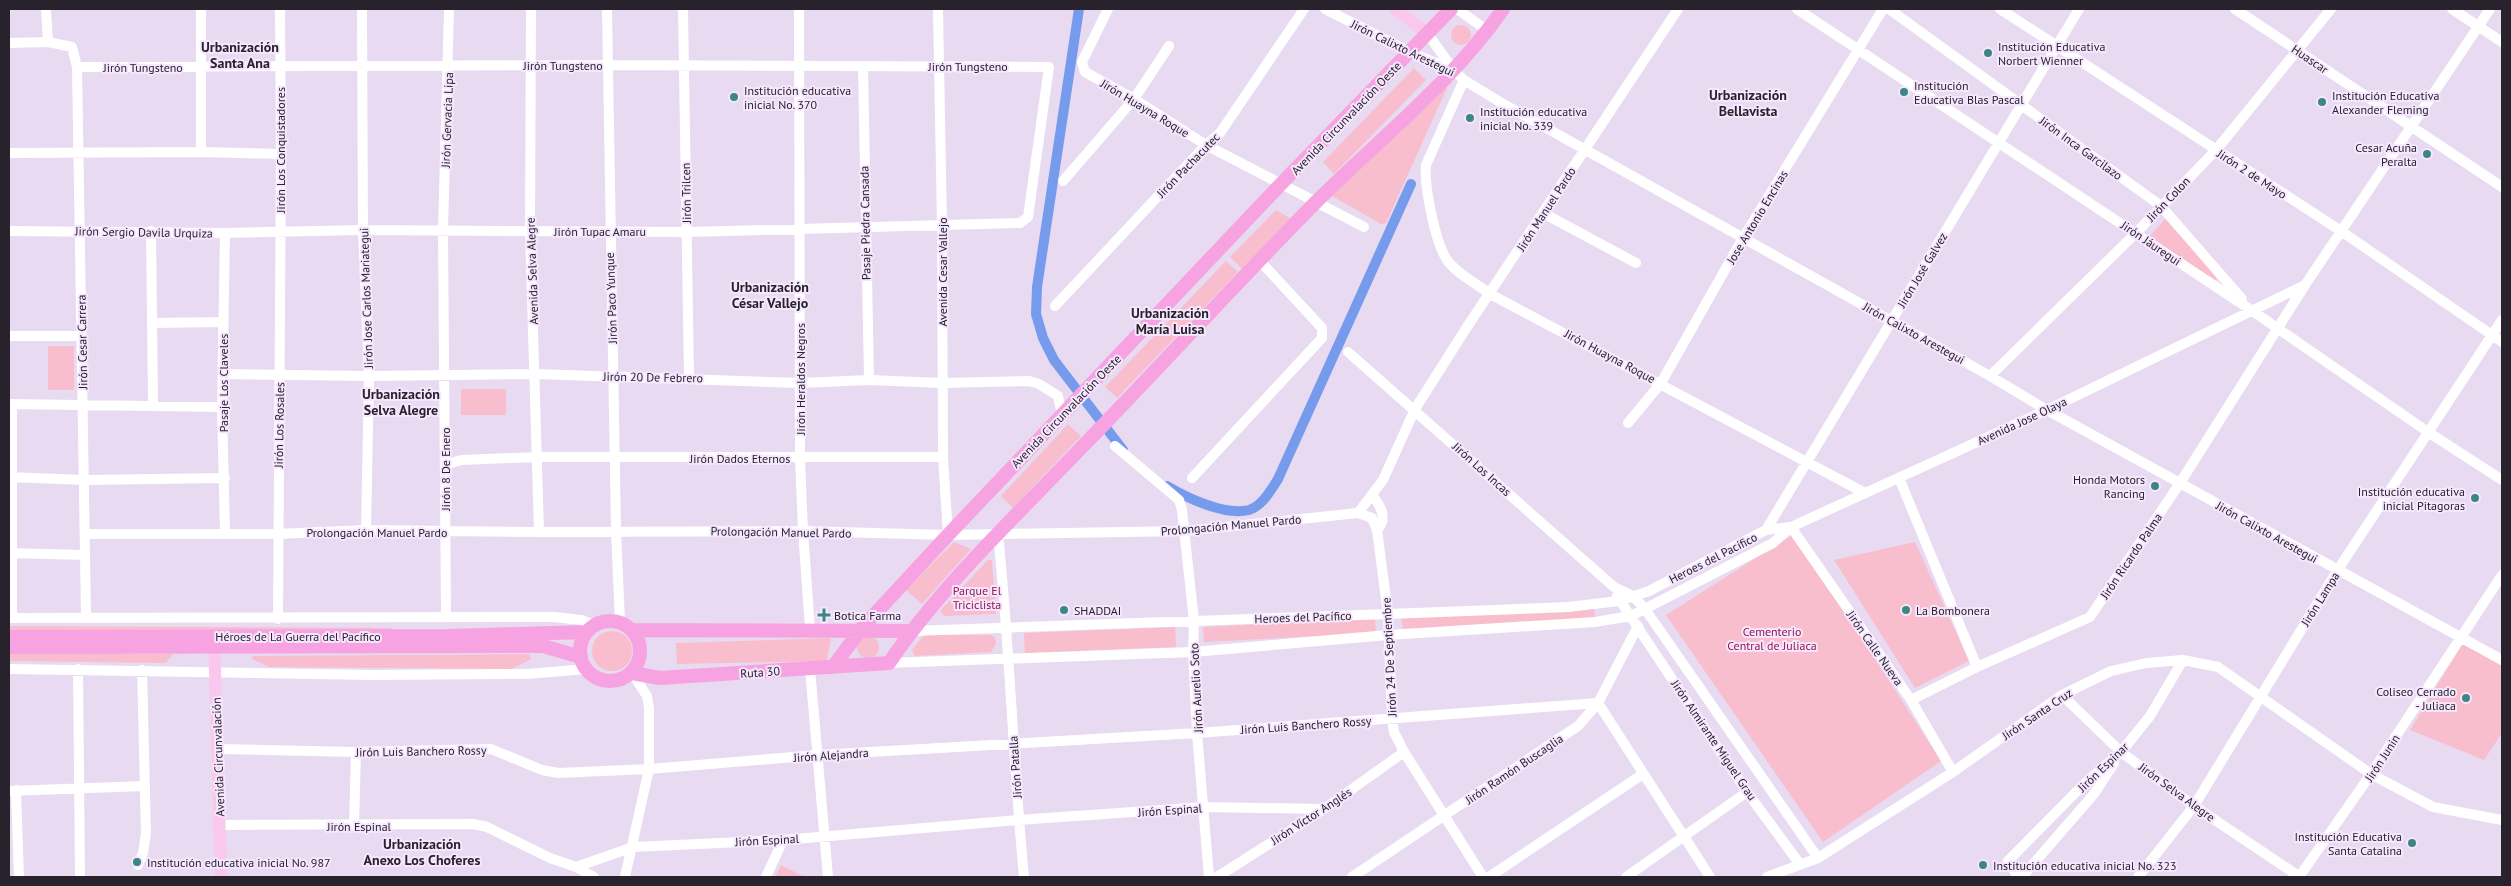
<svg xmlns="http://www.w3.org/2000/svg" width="2511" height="886" font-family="'PT Sans',sans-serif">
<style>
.green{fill:#f8bece}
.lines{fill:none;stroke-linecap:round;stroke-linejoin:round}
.canal{stroke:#769bed;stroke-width:10}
.minor{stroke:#fff;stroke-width:10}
.major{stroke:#fac8ed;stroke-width:12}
.highway{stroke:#f7a3e1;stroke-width:14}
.poi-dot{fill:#3e8684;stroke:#f6e7ff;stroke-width:2}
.labels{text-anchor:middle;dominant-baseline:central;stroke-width:4;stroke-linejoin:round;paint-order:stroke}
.poi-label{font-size:12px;fill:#27222b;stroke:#f6e7ff;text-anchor:start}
.street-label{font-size:12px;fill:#27222b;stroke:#f6e7ff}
.park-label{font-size:12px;fill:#90174c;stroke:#f6e7ff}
.neighbourhood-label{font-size:14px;font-weight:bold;fill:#27222b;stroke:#f6e7ff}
</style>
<rect width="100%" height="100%" fill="#e8daf1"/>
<path class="green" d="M1451 35a10 10 0 1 1 20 0a10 10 0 1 1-20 0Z
M1414 68 1426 80 1334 174 1323 162Z
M1444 86 1447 88 1386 223 1381 224 1332 196V193Z
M1276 210 1290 218 1242 269 1230 257Z
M2167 217 2217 279 2215 281 2147 239Z
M1226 261 1238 272 1117 398 1105 387Z
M48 346H74V390H48Z
M461 389H506V415H461Z
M1068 424 1081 436 1013 508 1001 496Z
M1794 534 1941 761 1823 842 1666 615Z
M954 542 971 549 922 604 906 590Z
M1915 542 1969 661 1915 688 1834 560Z
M988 560H992L996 614 944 616 940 611Z
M1594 608 1595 619 1403 630 1401 618Z
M1375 618 1376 633 1204 642 1203 627Z
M9 626 391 628V632L9 633Z
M1175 627 1176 647 1025 653 1024 633Z
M592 651a20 20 0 1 1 40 0a20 20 0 1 1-40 0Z
M924 635H991L995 637 996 644 991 652 915 656 912 650Z
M857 647a11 11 0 1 1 22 0a11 11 0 1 1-22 0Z
M831 638 827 661 677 664 676 643Z
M2463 643 2502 666V733L2484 760 2410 730Z
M9 653 173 654 166 663 9 661Z
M529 654 531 659 512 669 269 667 252 659 253 656Z
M781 865 805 877H775Z"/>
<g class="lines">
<path class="canal" d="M1079 9 1037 287 1036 314 1043 338 1054 360 1123 450
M1167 486C1187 498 1225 516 1249 510 1262 506 1271 490 1278 479L1411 184"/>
<path class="minor" d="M46 9 48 42
M362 9 363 230 369 376 366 530
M531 9 530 231 539 532
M607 9 616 531 620 622
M683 9 689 377
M799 9 800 459 803 531 810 629
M938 9 942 225 943 457 948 535
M1108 9 1082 62 1085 72 1134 99 1206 145 1364 227
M1325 9 1410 52 1453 70 1464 80 1500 102 1990 376 2047 410 2502 660
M1457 9 1488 31
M1797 9 2251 310 2428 432 2502 480
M1889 9 2161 206 2242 299
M2000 9 2341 231 2502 342
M2235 9 2502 187
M2452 9 2502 42
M1427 33 1453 69
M9 43 48 42 72 47 77 67 86 617
M863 66 869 380
M1464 80 1426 165C1424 186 1435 242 1447 260 1457 274 1477 284 1490 294L1865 493
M201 152V9
M9 153 201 152 281 154
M1063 181 1134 99 1169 46
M1543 213 1636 263
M9 231 225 233 363 230 687 232 1020 223 1028 217 1049 67 607 65 77 67
M151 231 153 404
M1055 306 1206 145 1220 133 1304 9
M153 323 223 322
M9 336H82
M1348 352 1614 587 1633 596 1645 609 1818 858
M223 374 369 376 536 374 800 383 869 380 942 383 1029 381 1039 384 1058 396 1062 415
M1990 376 2136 233 2216 150 2331 9
M9 404 222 407
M1628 423 1661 383 1743 238 1883 9
M1115 446 1179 500 1182 510 1194 621 1193 652 1197 733 1209 877
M445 465 461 460 538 457H943
M9 477 84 480 225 478
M1192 478 1322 338V328L1260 261
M1899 478 1977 667
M1373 496C1381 507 1388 519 1377 530
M1358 513 1372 518 1377 530 1388 614 1392 719 1394 732 1404 752 1483 877
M1791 527 1911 700 1953 772
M1766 530 2079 9
M225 533 222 407 225 233
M85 534H277L366 530 539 532 803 531 948 535 1185 531 1358 513 1383 480 1415 409 1465 330 1678 9
M998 534C1010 648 1013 763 1024 877
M9 553 85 555
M1617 596 1747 792 1799 863
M446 617 443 230 449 9
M9 618 554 617 581 620 594 625
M12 618V404
M278 619 281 154 280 9
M911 631 1388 614 1568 607 1619 601 1649 591 1766 530 1790 527
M889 663 1193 652 1388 635 1595 622 1631 616 1773 543 1791 527 2047 410 2305 285
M9 669 372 675 527 674 586 669
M78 669 80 877
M810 669 828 877
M2062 695 2121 752 2194 806 2300 877
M1911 700 1977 667 2090 617 2180 483 2305 285 2490 9
M1598 703 1710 877
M218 749 356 752 491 749 542 770 558 773 649 769 818 755 1197 733 1598 703
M16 790 19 877
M9 791 145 786
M221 825 473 824 487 827 550 858 576 867 633 847 783 840 1018 820 1205 807 1324 809
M354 826 356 752
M138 865 143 853 146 833 142 670
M576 867 594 877
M625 877 649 769V708L647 696 632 673
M766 877 783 840
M1217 877 1324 809 1404 752
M1352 877 1578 726 1598 703 1638 626
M1489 877 1643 774
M1626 877 1747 792
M1767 877 1818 858 1953 772 2062 695 2111 671 2146 663 2183 660 2218 667 2371 774 2433 807 2502 820
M2018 877 2008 861 2083 785 2121 752 2150 716 2183 660
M2022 877 2094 794 2114 763
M2138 877 2194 806 2337 571 2502 320
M2299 877 2371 774 2502 575"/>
<path class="major" d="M1395 9 1427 33
M214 637 221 877"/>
<path class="highway" d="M580 651a30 30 0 1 1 60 0a30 30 0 1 1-60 0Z
M632 630 911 631
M9 637 448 636 587 632
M9 647 543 646 581 657
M833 667 861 629 948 535 1280 185 1451 9
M632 673 660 678 889 663C941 586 1017 515 1081 448 1160 367 1236 283 1315 203 1378 140 1452 83 1503 9"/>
</g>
<g class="poi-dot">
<circle cx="1988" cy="53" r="5"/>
<circle cx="1904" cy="92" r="5"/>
<circle cx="734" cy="97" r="5"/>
<circle cx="2322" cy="102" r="5"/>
<circle cx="1470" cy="118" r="5"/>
<circle cx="2427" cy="154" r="5"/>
<circle cx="2155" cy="486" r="5"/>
<circle cx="2475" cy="498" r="5"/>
<circle cx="1064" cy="610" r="5"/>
<circle cx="1906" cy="610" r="5"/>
<path d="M821.5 607.5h5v5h5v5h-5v5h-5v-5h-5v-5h5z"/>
<circle cx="2466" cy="698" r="5"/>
<circle cx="2412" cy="843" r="5"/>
<circle cx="137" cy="862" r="5"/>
<circle cx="1983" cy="865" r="5"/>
</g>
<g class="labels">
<g class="poi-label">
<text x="1998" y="46">Institución Educativa<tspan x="1998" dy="14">Norbert Wienner</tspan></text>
<text x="1914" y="85">Institución<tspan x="1914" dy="14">Educativa Blas Pascal</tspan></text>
<text x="744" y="90">Institución educativa<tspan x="744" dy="14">inicial No. 370</tspan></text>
<text x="2332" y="95">Institución Educativa<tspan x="2332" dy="14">Alexander Fleming</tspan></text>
<text x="1480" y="111">Institución educativa<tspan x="1480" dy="14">inicial No. 339</tspan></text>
<text x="2417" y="147" text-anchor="end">Cesar Acuña<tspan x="2417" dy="14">Peralta</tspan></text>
<text x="2145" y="479" text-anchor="end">Honda Motors<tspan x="2145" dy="14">Rancing</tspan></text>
<text x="2465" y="491" text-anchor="end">Institución educativa<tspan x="2465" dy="14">inicial Pitagoras</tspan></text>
<text x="1074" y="610">SHADDAI</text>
<text x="1916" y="610">La Bombonera</text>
<text x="834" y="615">Botica Farma</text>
<text x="2456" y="691" text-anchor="end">Coliseo Cerrado<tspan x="2456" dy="14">- Juliaca</tspan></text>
<text x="2402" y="836" text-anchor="end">Institución Educativa<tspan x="2402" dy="14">Santa Catalina</tspan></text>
<text x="147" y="862">Institución educativa inicial No. 987</text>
<text x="1993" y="865">Institución educativa inicial No. 323</text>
</g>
<g class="street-label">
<text transform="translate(1403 48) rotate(26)">Jirón Calixto Arestegui</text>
<text transform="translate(2310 59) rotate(34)">Huascar</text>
<text x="563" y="65">Jirón Tungsteno</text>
<text x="968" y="66">Jirón Tungsteno</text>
<text x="143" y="67">Jirón Tungsteno</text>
<text transform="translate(1145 108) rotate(31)">Jirón Huayna Roque</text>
<text transform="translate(1346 118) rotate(-46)">Avenida Circunvalación Oeste</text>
<text transform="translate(447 120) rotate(-88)">Jirón Gervacia Lipa</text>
<text transform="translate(2081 148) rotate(36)">Jirón Inca Garcilazo</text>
<text transform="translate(280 150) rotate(-90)">Jirón Los Conquistadores</text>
<text transform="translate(1188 165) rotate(-46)">Jirón Pachacutec</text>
<text transform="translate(2252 174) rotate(33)">Jirón 2 de Mayo</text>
<text transform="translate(686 193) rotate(-91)">Jirón Trilcen</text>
<text transform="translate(2168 199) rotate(-46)">Jirón Colon</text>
<text transform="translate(1546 209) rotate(-57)">Jirón Manuel Pardo</text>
<text transform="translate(1757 217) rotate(-59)">Jose Antonio Encinas</text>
<text transform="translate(865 223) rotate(-91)">Pasaje Piedra Cansada</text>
<text x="600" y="231">Jirón Tupac Amaru</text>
<text transform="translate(144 232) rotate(1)">Jirón Sergio Davila Urquiza</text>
<text transform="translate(2151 243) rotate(34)">Jirón Jáuregui</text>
<text transform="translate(1922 270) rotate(-59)">Jirón José Galvez</text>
<text transform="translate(532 271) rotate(-92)">Avenida Selva Alegre</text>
<text transform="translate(942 272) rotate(-90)">Avenida Cesar Vallejo</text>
<text transform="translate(366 298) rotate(-92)">Jirón Jose Carlos Mariategui</text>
<text transform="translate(611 298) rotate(-92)">Jirón Paco Yunque</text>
<text transform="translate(1914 333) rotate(29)">Jirón Calixto Arestegui</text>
<text transform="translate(82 342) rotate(-91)">Jirón Cesar Carrera</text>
<text transform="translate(1610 356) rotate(28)">Jirón Huayna Roque</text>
<text transform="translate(653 377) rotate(1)">Jirón 20 De Febrero</text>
<text transform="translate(800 379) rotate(-90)">Jirón Heraldos Negros</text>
<text transform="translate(223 383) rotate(-90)">Pasaje Los Claveles</text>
<text transform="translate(1066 411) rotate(-46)">Avenida Circunvalación Oeste</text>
<text transform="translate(2022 421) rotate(-25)">Avenida Jose Olaya</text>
<text transform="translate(279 425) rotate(-89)">Jirón Los Rosales</text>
<text x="740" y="458">Jirón Dados Eternos</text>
<text transform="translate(445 469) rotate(-90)">Jirón 8 De Enero</text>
<text transform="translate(1482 469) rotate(42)">Jirón Los Incas</text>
<text transform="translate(1231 525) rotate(-5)">Prolongación Manuel Pardo</text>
<text x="377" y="532">Prolongación Manuel Pardo</text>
<text transform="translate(781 532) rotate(1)">Prolongación Manuel Pardo</text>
<text transform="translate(2267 532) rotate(29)">Jirón Calixto Arestegui</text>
<text transform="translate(2131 556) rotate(-56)">Jirón Ricardo Palma</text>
<text transform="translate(1713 558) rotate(-27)">Heroes del Pacífico</text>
<text transform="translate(2320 599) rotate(-58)">Jirón Lampa</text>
<text transform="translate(1303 617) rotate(-2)">Heroes del Pacífico</text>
<text x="298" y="636">Héroes de La Guerra del Pacífico</text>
<text transform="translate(1875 648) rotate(55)">Jirón Calle Nueva</text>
<text transform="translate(1389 657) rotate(-93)">Jirón 24 De Septiembre</text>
<text transform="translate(760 672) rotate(-4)">Ruta 30</text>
<text transform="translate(1196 688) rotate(-93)">Jirón Aurelio Soto</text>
<text transform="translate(2037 714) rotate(-34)">Jirón Santa Cruz</text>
<text transform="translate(1306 725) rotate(-4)">Jirón Luis Banchero Rossy</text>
<text transform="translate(1714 740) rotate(56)">Jirón Almirante Miguel Grau</text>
<text transform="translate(421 751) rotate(-1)">Jirón Luis Banchero Rossy</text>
<text transform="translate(831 755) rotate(-4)">Jirón Alejandra</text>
<text transform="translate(218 757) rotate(-92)">Avenida Circunvalación</text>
<text transform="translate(2382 758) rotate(-57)">Jirón Junin</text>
<text transform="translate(1015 767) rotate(-94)">Jirón Patalla</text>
<text transform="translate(2103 767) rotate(-44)">Jirón Espinar</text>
<text transform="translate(1514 769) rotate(-34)">Jirón Ramón Buscaglia</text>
<text transform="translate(2177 792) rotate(36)">Jirón Selva Alegre</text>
<text transform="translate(1170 810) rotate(-4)">Jirón Espinal</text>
<text transform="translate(1311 816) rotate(-33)">Jirón Víctor Anglés</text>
<text x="359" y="826">Jirón Espinal</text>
<text transform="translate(767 840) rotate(-3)">Jirón Espinal</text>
</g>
<g class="park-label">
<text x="977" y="590">Parque El<tspan x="977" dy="14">Triciclista</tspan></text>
<text x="1772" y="631">Cementerio<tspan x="1772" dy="14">Central de Juliaca</tspan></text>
</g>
<g class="neighbourhood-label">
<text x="240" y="47">Urbanización<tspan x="240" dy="16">Santa Ana</tspan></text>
<text x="1748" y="95">Urbanización<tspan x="1748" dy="16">Bellavista</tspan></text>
<text x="770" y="287">Urbanización<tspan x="770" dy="16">César Vallejo</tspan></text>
<text x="1170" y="313">Urbanización<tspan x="1170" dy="16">María Luisa</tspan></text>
<text x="401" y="394">Urbanización<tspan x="401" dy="16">Selva Alegre</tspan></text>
<text x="422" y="844">Urbanización<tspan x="422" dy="16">Anexo Los Choferes</tspan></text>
</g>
</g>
<rect width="2511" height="886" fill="none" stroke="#27222b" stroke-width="20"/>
</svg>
